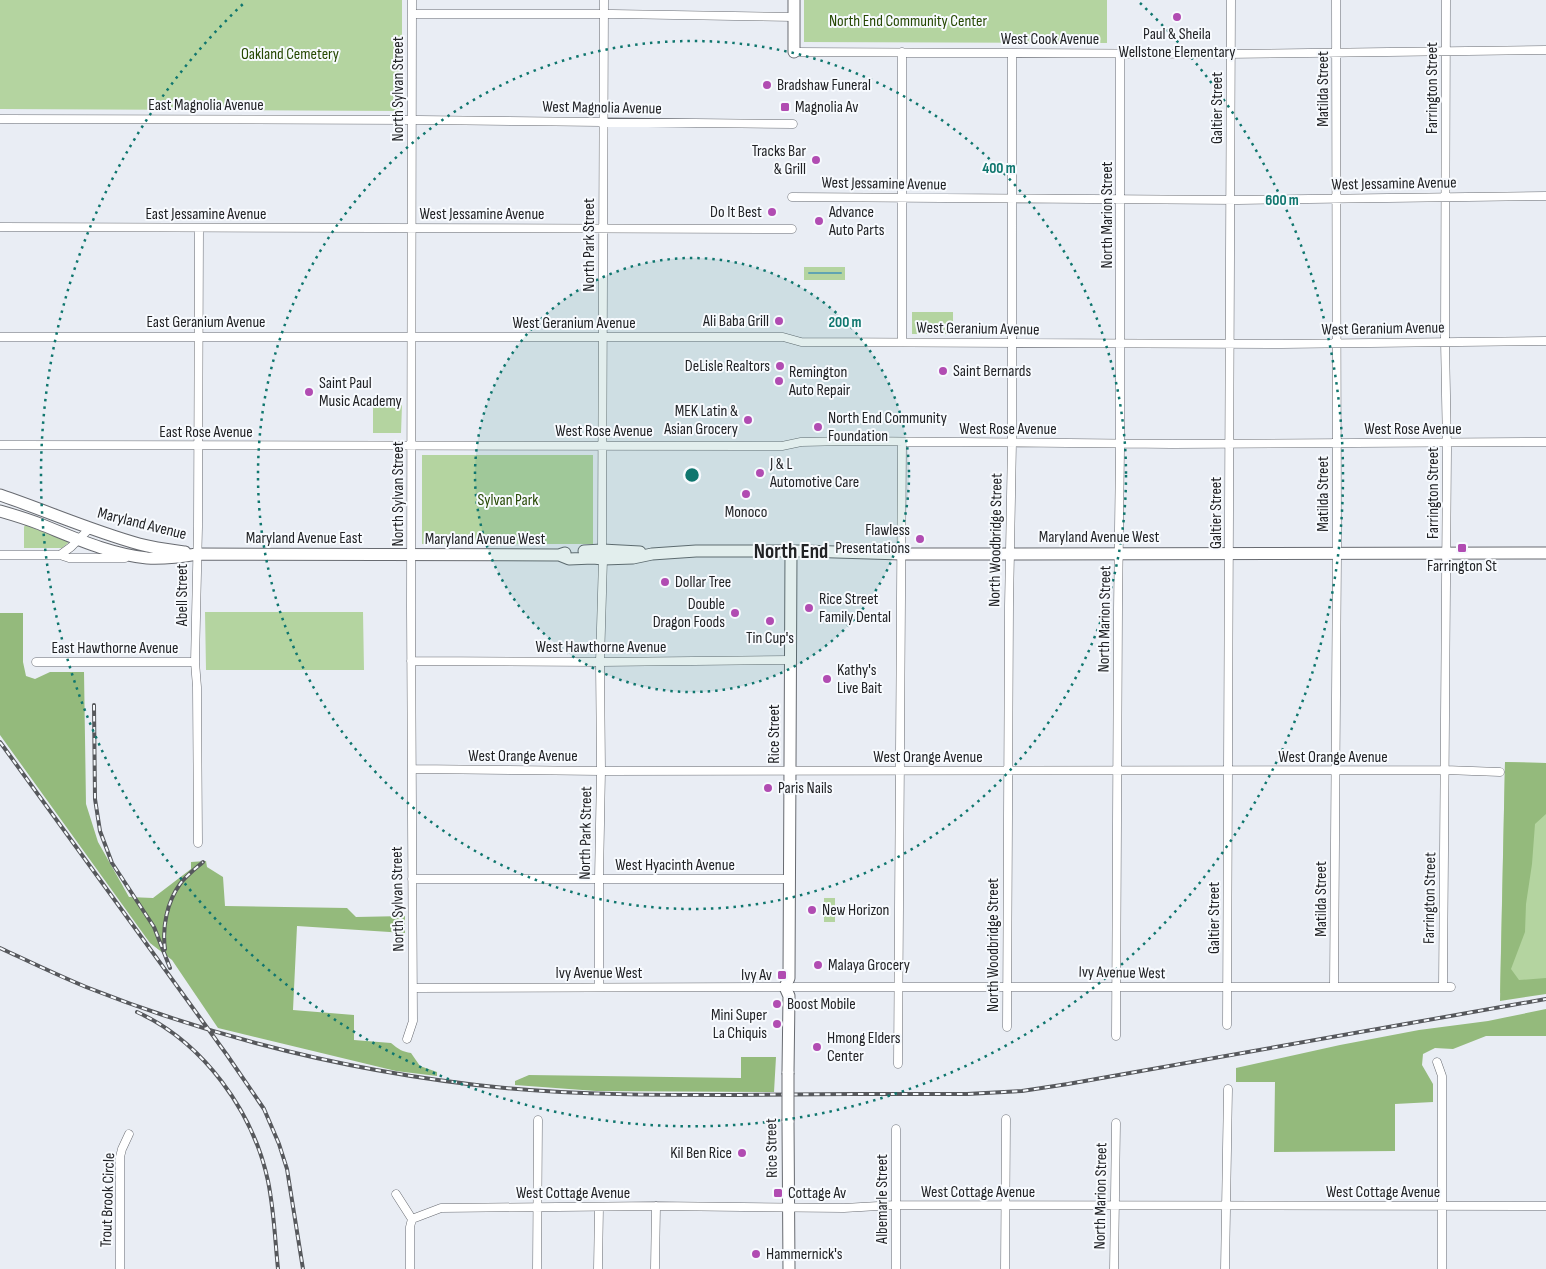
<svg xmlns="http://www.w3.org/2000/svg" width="1546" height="1269" font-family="'Sofia Sans Condensed',sans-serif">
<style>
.green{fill:#b4d4a0}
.forest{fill:#94ba7c}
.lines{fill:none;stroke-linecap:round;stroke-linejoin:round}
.stream{stroke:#5fa4b2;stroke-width:2}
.street-casing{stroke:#686b71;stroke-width:9}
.secondary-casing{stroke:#686b71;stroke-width:13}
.street{stroke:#fff;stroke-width:8}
.secondary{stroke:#fff;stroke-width:11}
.rail-casing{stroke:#56585c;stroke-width:4}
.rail{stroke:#f7fafe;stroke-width:2;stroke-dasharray:5.5;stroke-linecap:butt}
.secondary-bridge-casing{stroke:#686b71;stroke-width:13;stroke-linecap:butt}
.secondary-bridge{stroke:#fff;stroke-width:11}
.ring{fill:none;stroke:#0f766e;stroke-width:2.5;stroke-dasharray:2.5 5}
.poi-dot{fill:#b14cb2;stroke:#f7fafe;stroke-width:2}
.labels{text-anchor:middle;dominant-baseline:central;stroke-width:4;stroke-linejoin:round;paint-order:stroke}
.park-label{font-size:16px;fill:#264803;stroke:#f7fafe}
.poi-label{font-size:16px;fill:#212225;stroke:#f7fafe;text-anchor:start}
.street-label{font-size:16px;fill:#212225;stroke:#f7fafe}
.district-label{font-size:21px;font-weight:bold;fill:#212225;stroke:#f7fafe}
.centre{fill:#0f766e;stroke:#f7fafe;stroke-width:2.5}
.ring-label{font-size:15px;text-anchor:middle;font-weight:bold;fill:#0f766e;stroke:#f7fafe;stroke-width:4;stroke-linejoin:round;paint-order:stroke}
</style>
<rect width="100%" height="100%" fill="#e9edf4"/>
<path class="green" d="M0 0H402V111L0 109Z
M804 0H1107V43L804 42Z
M804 267H845V280H804Z
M912 312H953V334H912Z
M373 405H402L401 433H373Z
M422 455H593V544H422Z
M25 525 68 541V543L62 548H24V527Z
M363 612 364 670H206L205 612Z
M1505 762 1546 763V986L1500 993Z
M824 898H835V922H824Z"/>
<path class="forest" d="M0 613H23V662L26 676 35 679 50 672H84L86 804 98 842 129 897 153 898 191 869V862L206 861 207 867 223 877 225 906 347 908 356 917 405 916V933L297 926 293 1010 354 1015V1040L391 1043C398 1049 403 1052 411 1053L420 1066 437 1072V1076L396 1071 218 1028 172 960 150 943 0 735Z
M1505 762 1546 763V814L1535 824 1532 864 1526 904 1525 932 1511 969 1519 980 1546 978V994L1500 1001Z
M1546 1009V1036H1486L1453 1049 1435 1048 1423 1054 1422 1065 1433 1084V1102L1395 1104V1151L1274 1152 1275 1082H1236V1068L1340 1045 1419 1030 1488 1021Z
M741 1057H776L774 1092 596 1091 515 1085V1081L529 1075 741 1078Z"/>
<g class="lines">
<path class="stream" d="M809 273H841"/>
<g class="street-casing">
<path id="street" d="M412 14H613L794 17
M794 52 1223 54 1546 50
M0 119 419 120 793 124
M792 197 1238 200 1546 196
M0 227 792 229
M0 337H783L801 342 1282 344 1546 341
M902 342V52
M0 445C261 446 522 444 782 446L801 442 849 441 1172 444 1546 442
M602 550 604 0
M0 555H60L69 558H125
M60 555 71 547 90 528
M411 661 600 662 790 660
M36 662H195
M412 769 601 771 1445 770 1500 772
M198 843 197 687 195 662 198 527 199 228
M412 879H789
M599 987V878L601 771 600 662 603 559
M794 987H1451
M1334 987 1337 553 1336 0
M1443 987 1447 449 1445 341 1446 0
M413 988 785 987
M1227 1025 1231 0
M1007 1027 1009 606 1012 442V53
M1116 1036 1118 609 1120 449V54
M407 1039 413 1021 411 608 412 0
M1437 1062 1442 1076V1269
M898 1064 902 442
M896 1129V1269
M396 1194 412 1219 410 1227V1269
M412 1219 441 1208 656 1206 844 1208 896 1205 1546 1206
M655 1268 656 1206
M120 1269V1157L122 1149 129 1134
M537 1269 538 1120
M598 1269 599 1207
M1005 1269 1006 1119
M1114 1269 1116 1123
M1225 1269 1228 1089"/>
</g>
<g class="secondary-casing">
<path id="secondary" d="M794 52V0
M0 495C47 511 92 531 139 544 154 548 170 550 185 552
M0 511C14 515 27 519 40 524 75 538 109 554 147 558 164 559 180 557 197 554L559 555 565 553
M584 551 602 550 640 552
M559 555 569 559 593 558 603 559 633 558 652 554 696 551H803L902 554H1002L1546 553
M788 1073 789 996 785 987 789 978 791 551
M788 1121 789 1269"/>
</g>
<use href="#street" class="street"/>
<use href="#secondary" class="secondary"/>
<g class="rail-casing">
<path id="rail" d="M94 705 95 799 100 831 112 863 154 927 170 968
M0 742 227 1055 264 1109 279 1144 287 1169 303 1269
M0 948C28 961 57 975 86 987 220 1040 362 1074 505 1088 581 1095 657 1095 734 1095 812 1094 889 1094 967 1094L1022 1091 1068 1084 1546 999
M165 949C162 927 167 902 180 884 186 876 195 869 203 862
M137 1012C203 1042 253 1111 268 1181 274 1210 275 1240 278 1269"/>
</g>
<use href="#rail" class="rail"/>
<g class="secondary-bridge-casing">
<path id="secondary-bridge" d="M788 1121V1073"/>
</g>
<use href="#secondary-bridge" class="secondary-bridge"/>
</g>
<circle cx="692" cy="475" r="217" fill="#0f766e" fill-opacity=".12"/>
<g class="ring">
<circle cx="692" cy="475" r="217"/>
<circle cx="692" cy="475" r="434"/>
<path d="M1140 3A651 651 0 1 1 244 3"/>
</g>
<g class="poi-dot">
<circle cx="1177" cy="17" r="5"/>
<circle cx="767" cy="85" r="5"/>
<rect x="780" y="102" width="10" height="10" rx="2.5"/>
<circle cx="816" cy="160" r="5"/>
<circle cx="772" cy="212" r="5"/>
<circle cx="819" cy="221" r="5"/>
<circle cx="779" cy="321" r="5"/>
<circle cx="780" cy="366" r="5"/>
<circle cx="943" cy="371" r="5"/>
<circle cx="779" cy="381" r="5"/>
<circle cx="309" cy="392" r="5"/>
<circle cx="748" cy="420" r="5"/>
<circle cx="818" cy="427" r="5"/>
<circle cx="760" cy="473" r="5"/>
<circle cx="746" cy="494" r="5"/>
<circle cx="920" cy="539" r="5"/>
<rect x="1457" y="543" width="10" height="10" rx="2.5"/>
<circle cx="665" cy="582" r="5"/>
<circle cx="809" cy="608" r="5"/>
<circle cx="735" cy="613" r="5"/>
<circle cx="770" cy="621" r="5"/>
<circle cx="827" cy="679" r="5"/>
<circle cx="768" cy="788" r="5"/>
<circle cx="812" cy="910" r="5"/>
<circle cx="818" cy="965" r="5"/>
<rect x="777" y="970" width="10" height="10" rx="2.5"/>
<circle cx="777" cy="1004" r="5"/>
<circle cx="777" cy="1024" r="5"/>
<circle cx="817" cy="1047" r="5"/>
<circle cx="742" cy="1153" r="5"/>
<rect x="773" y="1188" width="10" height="10" rx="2.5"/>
<circle cx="756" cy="1254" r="5"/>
</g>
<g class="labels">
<g class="park-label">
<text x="908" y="21">North End Community Center</text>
<text x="290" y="54">Oakland Cemetery</text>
<text x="508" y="500">Sylvan Park</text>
</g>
<g class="poi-label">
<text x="1177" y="34" text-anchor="middle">Paul &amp; Sheila<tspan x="1177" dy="18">Wellstone Elementary</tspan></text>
<text x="777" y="85">Bradshaw Funeral</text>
<text x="795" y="107">Magnolia Av</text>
<text x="806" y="151" text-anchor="end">Tracks Bar<tspan x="806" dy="18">&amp; Grill</tspan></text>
<text x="762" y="212" text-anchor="end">Do It Best</text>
<text x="829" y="212">Advance<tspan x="829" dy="18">Auto Parts</tspan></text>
<text x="769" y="321" text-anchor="end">Ali Baba Grill</text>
<text x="770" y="366" text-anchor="end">DeLisle Realtors</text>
<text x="953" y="371">Saint Bernards</text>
<text x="789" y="372">Remington<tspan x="789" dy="18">Auto Repair</tspan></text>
<text x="319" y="383">Saint Paul<tspan x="319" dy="18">Music Academy</tspan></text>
<text x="738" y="411" text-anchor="end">MEK Latin &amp;<tspan x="738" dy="18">Asian Grocery</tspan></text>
<text x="828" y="418">North End Community<tspan x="828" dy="18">Foundation</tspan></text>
<text x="770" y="464">J &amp; L<tspan x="770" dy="18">Automotive Care</tspan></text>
<text x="746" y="512" text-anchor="middle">Monoco</text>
<text x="910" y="530" text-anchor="end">Flawless<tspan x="910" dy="18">Presentations</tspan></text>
<text x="1462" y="566" text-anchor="middle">Farrington St</text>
<text x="675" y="582">Dollar Tree</text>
<text x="819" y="599">Rice Street<tspan x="819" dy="18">Family Dental</tspan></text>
<text x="725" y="604" text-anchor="end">Double<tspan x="725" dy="18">Dragon Foods</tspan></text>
<text x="770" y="638" text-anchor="middle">Tin Cup's</text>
<text x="837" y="670">Kathy's<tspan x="837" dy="18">Live Bait</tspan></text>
<text x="778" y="788">Paris Nails</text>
<text x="822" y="910">New Horizon</text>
<text x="828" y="965">Malaya Grocery</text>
<text x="772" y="975" text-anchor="end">Ivy Av</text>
<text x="787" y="1004">Boost Mobile</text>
<text x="767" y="1015" text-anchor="end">Mini Super<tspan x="767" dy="18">La Chiquis</tspan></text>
<text x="827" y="1038">Hmong Elders<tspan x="827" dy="18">Center</tspan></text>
<text x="732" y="1153" text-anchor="end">Kil Ben Rice</text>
<text x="788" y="1193">Cottage Av</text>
<text x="766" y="1254">Hammernick's</text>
</g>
<g class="street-label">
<text x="1050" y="39">West Cook Avenue</text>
<text transform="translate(1432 88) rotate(-90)">Farrington Street</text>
<text transform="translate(398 89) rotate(-90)">North Sylvan Street</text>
<text transform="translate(1323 89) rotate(-90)">Matilda Street</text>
<text x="206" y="105">East Magnolia Avenue</text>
<text transform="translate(602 108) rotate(1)">West Magnolia Avenue</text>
<text transform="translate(1217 108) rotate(-90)">Galtier Street</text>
<text transform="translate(884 184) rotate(1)">West Jessamine Avenue</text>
<text transform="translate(1394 184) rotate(-1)">West Jessamine Avenue</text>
<text x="206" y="214">East Jessamine Avenue</text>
<text x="482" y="214">West Jessamine Avenue</text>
<text transform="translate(1107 215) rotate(-90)">North Marion Street</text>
<text transform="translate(589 245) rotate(-90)">North Park Street</text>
<text x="206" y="322">East Geranium Avenue</text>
<text x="574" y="323">West Geranium Avenue</text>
<text transform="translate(978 329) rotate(1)">West Geranium Avenue</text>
<text transform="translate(1383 329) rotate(-1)">West Geranium Avenue</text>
<text x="1008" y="429">West Rose Avenue</text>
<text x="1413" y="429">West Rose Avenue</text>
<text x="604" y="431">West Rose Avenue</text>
<text x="206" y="432">East Rose Avenue</text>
<text transform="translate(1433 493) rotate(-90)">Farrington Street</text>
<text transform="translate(398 494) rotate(-90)">North Sylvan Street</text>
<text transform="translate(1323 494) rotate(-90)">Matilda Street</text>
<text transform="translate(1216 513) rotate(-90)">Galtier Street</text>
<text transform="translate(142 524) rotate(14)">Maryland Avenue</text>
<text x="1099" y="537">Maryland Avenue West</text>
<text x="304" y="538">Maryland Avenue East</text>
<text x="485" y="539">Maryland Avenue West</text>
<text transform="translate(996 540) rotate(-89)">North Woodbridge Street</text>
<text transform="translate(182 595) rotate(-90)">Abell Street</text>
<text transform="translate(1105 619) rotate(-89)">North Marion Street</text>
<text x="601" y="647">West Hawthorne Avenue</text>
<text x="115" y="648">East Hawthorne Avenue</text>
<text transform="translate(774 734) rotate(-90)">Rice Street</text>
<text x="523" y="756">West Orange Avenue</text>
<text x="928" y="757">West Orange Avenue</text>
<text x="1333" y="757">West Orange Avenue</text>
<text transform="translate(586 833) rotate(-89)">North Park Street</text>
<text x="675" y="865">West Hyacinth Avenue</text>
<text transform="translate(1430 898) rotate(-89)">Farrington Street</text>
<text transform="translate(398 899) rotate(-91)">North Sylvan Street</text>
<text transform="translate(1321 899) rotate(-90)">Matilda Street</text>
<text transform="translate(1214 918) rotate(-90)">Galtier Street</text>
<text transform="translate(993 945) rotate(-90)">North Woodbridge Street</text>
<text x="599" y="973">Ivy Avenue West</text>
<text transform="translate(1122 973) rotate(1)">Ivy Avenue West</text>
<text transform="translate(772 1148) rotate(-91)">Rice Street</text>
<text x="978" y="1192">West Cottage Avenue</text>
<text x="1383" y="1192">West Cottage Avenue</text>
<text x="573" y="1193">West Cottage Avenue</text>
<text transform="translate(1101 1196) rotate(-89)">North Marion Street</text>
<text transform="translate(882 1199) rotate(-90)">Albemarle Street</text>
<text transform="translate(108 1200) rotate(-88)">Trout Brook Circle</text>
</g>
<g class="district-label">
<text x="791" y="551">North End</text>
</g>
</g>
<circle cx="692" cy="475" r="8" class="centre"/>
<g class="ring-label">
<text x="999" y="173">400 m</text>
<text x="1282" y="205">600 m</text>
<text x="845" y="327">200 m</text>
</g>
</svg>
